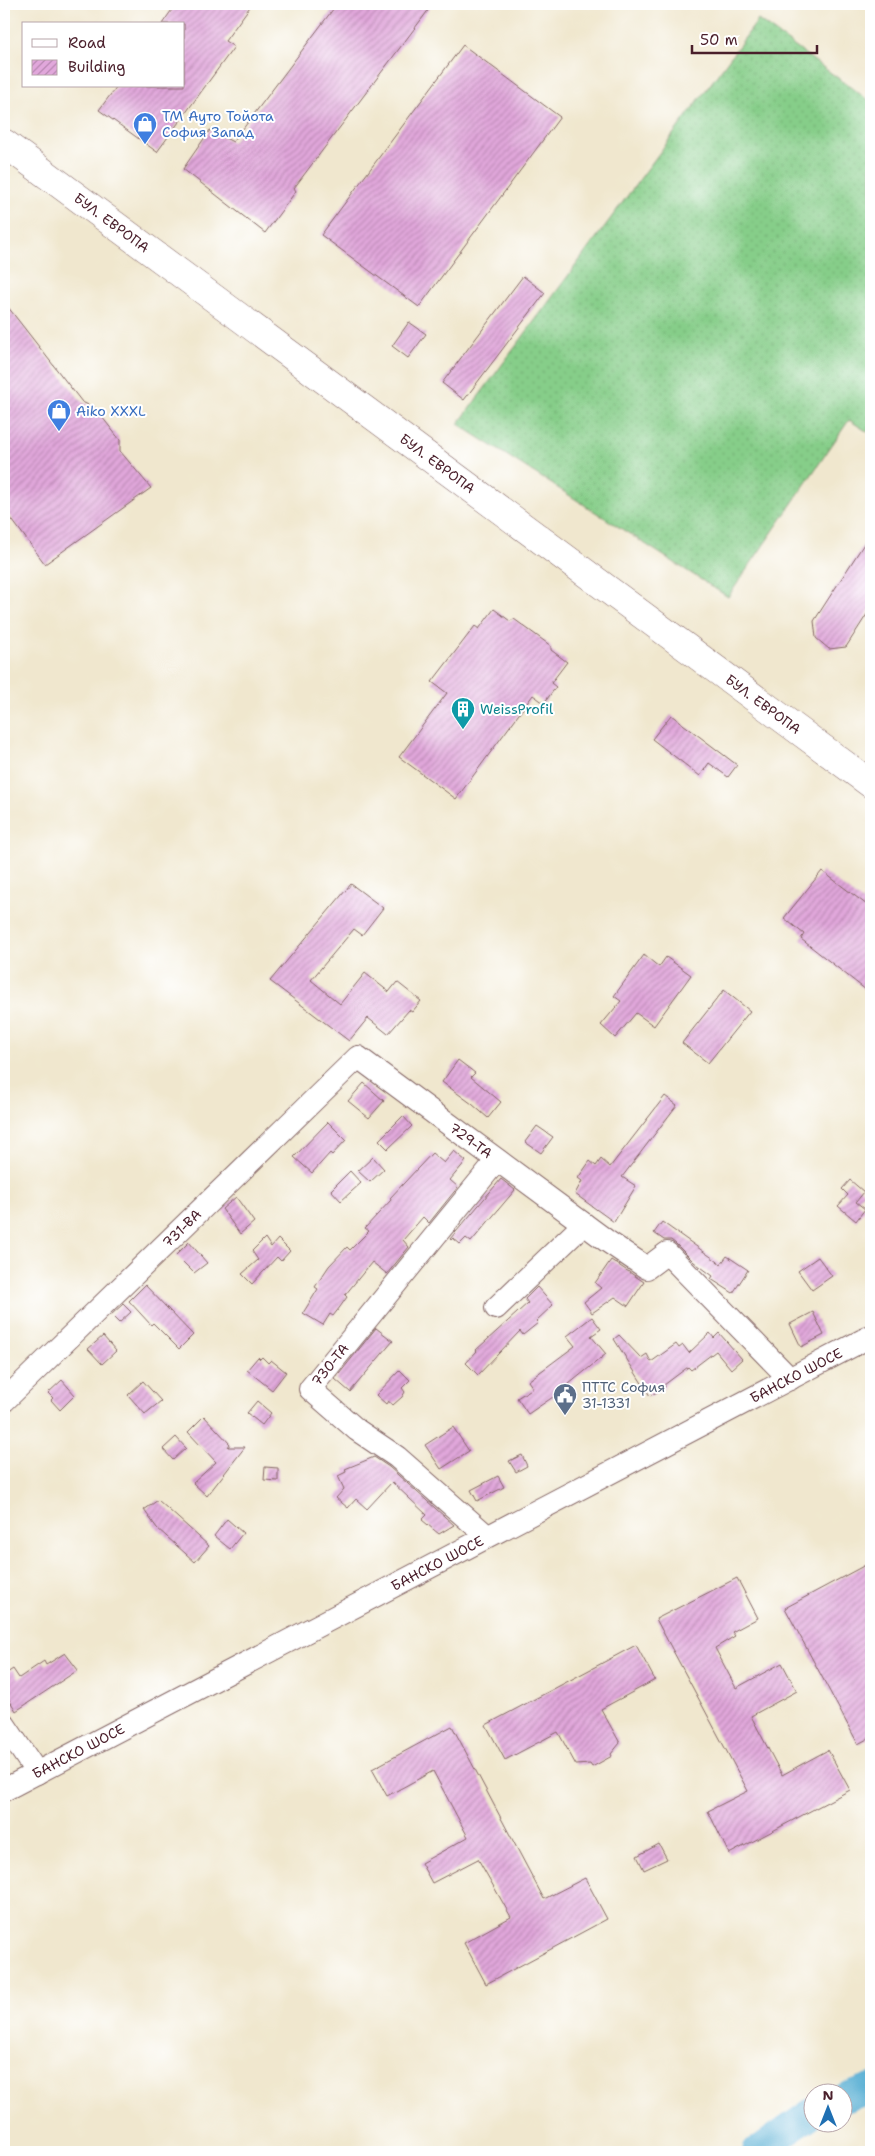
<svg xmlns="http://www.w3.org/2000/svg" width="875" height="2156" font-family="'Shantell Sans',sans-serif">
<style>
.grass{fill:url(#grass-dots);stroke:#68765a}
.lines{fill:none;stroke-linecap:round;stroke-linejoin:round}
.river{stroke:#56aed3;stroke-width:30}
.building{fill:url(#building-hatch)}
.minor-casing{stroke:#846564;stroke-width:24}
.major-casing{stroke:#846564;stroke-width:29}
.minor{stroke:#fff;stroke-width:22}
.major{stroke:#fff;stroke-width:28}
.labels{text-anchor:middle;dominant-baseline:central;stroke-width:4;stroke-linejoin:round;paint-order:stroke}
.shop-label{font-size:14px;fill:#366cbe;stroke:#fff;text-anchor:start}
.street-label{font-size:14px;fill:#4a1f2b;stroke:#fff}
.culture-label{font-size:14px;fill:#0d838f;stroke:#fff;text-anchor:start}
.service-label{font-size:14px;fill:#4e5e75;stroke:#fff;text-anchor:start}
</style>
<defs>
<pattern id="grass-dots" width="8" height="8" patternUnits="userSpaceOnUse" patternTransform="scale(1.25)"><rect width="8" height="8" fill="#86ce89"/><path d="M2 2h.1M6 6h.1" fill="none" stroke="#75b076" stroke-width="1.8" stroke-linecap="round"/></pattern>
<pattern id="building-hatch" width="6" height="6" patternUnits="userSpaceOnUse" patternTransform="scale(1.25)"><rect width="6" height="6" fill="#e1a7db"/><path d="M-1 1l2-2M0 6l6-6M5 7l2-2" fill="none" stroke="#b887b2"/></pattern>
</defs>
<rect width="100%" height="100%" fill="#fff"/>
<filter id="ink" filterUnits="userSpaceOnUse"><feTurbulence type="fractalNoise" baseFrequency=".02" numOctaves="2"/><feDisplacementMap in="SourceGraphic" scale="10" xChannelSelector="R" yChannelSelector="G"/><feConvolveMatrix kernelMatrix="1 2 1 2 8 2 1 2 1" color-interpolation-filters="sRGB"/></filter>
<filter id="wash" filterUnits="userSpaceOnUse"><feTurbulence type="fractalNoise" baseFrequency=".0096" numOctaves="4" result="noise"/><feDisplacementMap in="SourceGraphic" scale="20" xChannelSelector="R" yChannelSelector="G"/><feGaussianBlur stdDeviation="1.12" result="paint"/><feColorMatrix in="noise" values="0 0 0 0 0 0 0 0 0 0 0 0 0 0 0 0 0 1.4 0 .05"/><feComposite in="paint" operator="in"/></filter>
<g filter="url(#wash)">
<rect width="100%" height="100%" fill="#f0e7ce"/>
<path class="grass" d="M758 20 871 102V434L849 420 728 597 458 424Z"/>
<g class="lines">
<path class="river" d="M842 2099 871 2088
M757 2152 812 2113"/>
</g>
<g id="blocks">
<path class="building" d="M176 4H252L225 41 234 47 157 152 99 110 117 86H184V24H162Z
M337 4H433L294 188 296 191 265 233 183 169 210 130 233 142Z
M463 45 560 117 419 307 321 235Z
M523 276 545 293 464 400 442 383Z
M4 302 82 402 95 408 120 440V451L151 488 45 564 4 509Z
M409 322 426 334 408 358 392 346Z
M871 533V608L846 647 829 649 816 638 814 621Z
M494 609 510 621 514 619 551 646V650L567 662 551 683 556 687 544 703 533 695 456 799 399 757 447 693 432 682 475 626 479 629Z
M671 715 737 765 728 777 709 763 700 776 652 739Z
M822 871 871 908V994L801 939 804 934 784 918Z
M351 884 383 908 362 935 354 929 311 980 340 1004 365 973 389 992 397 982 421 1001 412 1012 409 1010 388 1034 368 1018 349 1041 270 981Z
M644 955 659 967 666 957 691 975 654 1026 636 1013 615 1038 601 1025 621 1001 614 996Z
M724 990 750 1011 708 1063 682 1043Z
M458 1060 475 1073 471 1077 501 1102 488 1118 472 1104 442 1082Z
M364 1083 384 1101 369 1118 348 1101Z
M665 1096 677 1105 622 1177 636 1186 614 1222 575 1194 582 1181 578 1178 590 1161 596 1166 601 1159 610 1167Z
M403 1116 412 1126 388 1149 379 1140Z
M328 1122 346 1140 332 1155 330 1153 312 1173 294 1157Z
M537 1126 553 1137 541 1153 525 1142Z
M454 1151 466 1161 450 1180 458 1187 429 1223 423 1217 403 1240 409 1247 387 1274 372 1262 345 1295 347 1297 340 1307 333 1316 330 1314 323 1325 303 1313 318 1289 315 1287 329 1266 347 1247 350 1250 369 1231 365 1228 391 1200 390 1198 432 1153 444 1163Z
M373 1157 384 1169 370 1182 358 1171Z
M350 1171 361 1183 341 1201 331 1190Z
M501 1179 515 1190 471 1242 466 1238 460 1244 453 1238 451 1240 450 1239Z
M850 1180 864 1192 856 1202 865 1209 856 1221 838 1206 848 1195 842 1189Z
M236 1197 254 1222 240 1234 222 1209Z
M662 1222 721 1264 727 1256 748 1270 733 1293 711 1279 713 1276 694 1262 676 1244 671 1240H664L654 1233Z
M265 1238 271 1247 278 1239 290 1251 281 1261 277 1257 252 1284 242 1274 258 1260 252 1251Z
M189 1242 207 1263 194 1273 176 1255Z
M818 1257 832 1276 812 1290 798 1271Z
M611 1260 644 1282 628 1306 615 1297 592 1313 584 1302 601 1288 595 1283Z
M145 1285 193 1335 179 1349 153 1323 151 1325 129 1301Z
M537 1287 553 1305 536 1321 538 1323 523 1335 520 1331 478 1375 466 1363 477 1351 476 1350 528 1303 525 1299Z
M123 1304 131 1312 119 1323 111 1315Z
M813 1312 824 1335 801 1347 790 1324Z
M592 1317 601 1329 591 1336 606 1354 553 1397 528 1414 517 1398 533 1388 528 1381 575 1346 567 1336Z
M376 1328 393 1341 350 1392 335 1379Z
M710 1333 714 1338 719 1333 742 1359 731 1369 716 1351 691 1370 688 1367 664 1385 665 1387 650 1396 614 1339 619 1335 641 1358 647 1354 651 1362 676 1344 679 1348 683 1345 689 1353Z
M103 1336 116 1351 102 1364 88 1349Z
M258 1357 260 1359 262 1357 268 1363 271 1360 286 1372 272 1390 247 1370Z
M400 1370 410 1380 402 1388 405 1392 402 1397 393 1405 388 1401 386 1404 376 1395Z
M62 1380 75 1395 60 1410 51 1400 53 1398 48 1393Z
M143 1381 161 1401 145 1414 128 1395Z
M257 1401 271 1413 262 1425 247 1413Z
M204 1416 230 1444 228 1447H245L207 1496 193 1483 216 1462 188 1432Z
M453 1427 469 1451 441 1469 425 1445Z
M176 1437 186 1448 173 1460 163 1449Z
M522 1455 527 1466 516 1472 509 1461Z
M374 1457 389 1467 454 1525 439 1534 422 1520 427 1515 392 1482 367 1509 356 1499 348 1508 336 1498 344 1489 338 1476 346 1472 345 1469Z
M265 1467 278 1468V1481L264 1480Z
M498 1476 504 1487 477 1501 471 1490Z
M158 1500 209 1546 195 1562 157 1528 144 1510Z
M227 1519 243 1533 230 1549 214 1536Z
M871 1562V1737L858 1744 785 1608Z
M737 1578 758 1618 732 1632 735 1636 715 1648 736 1688 782 1663 797 1691 751 1716 782 1775 828 1750 850 1790 729 1854 708 1811 748 1791 656 1619Z
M636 1645 655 1680 601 1709 620 1743 611 1754 612 1756 592 1767 590 1764 576 1765 558 1732 505 1760 486 1725Z
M65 1653 78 1670 16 1711 4 1691V1675L13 1669 19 1678 44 1661 46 1665Z
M452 1726 544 1899 585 1878 607 1919 486 1984 464 1943 511 1917 478 1859 432 1883 421 1863 468 1837 433 1771 387 1796 372 1769Z
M659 1844 667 1859 644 1870 637 1856Z"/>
</g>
</g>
<g filter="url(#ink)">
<use href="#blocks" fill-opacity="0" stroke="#846564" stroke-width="1"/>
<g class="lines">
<g class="minor-casing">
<g id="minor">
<path d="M496 1308 584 1224"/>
<path id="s1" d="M4 1401 358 1057 607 1241 647 1268 667 1253 790 1379"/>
<path id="s2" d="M487 1536 397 1457 357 1430 310 1389 497 1160"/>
<path d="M4 1724 37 1773"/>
<path id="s3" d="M4 1790 871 1336"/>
</g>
</g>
<g class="major-casing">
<g id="major">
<path id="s4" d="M4 143 871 784"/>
</g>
</g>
<use href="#minor" class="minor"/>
<use href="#major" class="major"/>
</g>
</g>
<defs>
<g id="shop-pin" transform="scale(1.25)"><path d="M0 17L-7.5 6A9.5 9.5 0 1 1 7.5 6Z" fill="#3f7fe0" stroke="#fff"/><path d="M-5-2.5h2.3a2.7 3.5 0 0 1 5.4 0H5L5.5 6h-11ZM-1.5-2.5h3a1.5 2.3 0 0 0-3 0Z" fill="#fff"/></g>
<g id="building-pin" transform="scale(1.25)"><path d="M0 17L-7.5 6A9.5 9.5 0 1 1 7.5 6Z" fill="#0f9aa8" stroke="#fff"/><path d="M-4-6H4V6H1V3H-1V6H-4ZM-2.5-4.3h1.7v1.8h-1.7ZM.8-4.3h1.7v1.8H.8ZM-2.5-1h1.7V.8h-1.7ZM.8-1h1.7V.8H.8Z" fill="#fff"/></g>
<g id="civic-pin" transform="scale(1.25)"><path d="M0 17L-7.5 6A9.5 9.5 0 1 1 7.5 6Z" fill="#5c6f8a" stroke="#fff"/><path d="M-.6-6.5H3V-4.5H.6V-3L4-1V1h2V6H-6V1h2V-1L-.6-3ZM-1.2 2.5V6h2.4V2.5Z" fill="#fff"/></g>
</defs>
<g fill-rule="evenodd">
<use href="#shop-pin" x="145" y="124"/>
<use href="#shop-pin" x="59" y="411"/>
<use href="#building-pin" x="463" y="709"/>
<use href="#civic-pin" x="565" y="1395"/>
</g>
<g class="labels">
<g class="shop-label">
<text x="162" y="116">ТМ Ауто Тойота<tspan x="162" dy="16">София Запад</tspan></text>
<text x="76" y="411">Aiko XXXL</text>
</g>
<g class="street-label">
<text stroke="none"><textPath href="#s4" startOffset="134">БУЛ. ЕВРОПА</textPath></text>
<text stroke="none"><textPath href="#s4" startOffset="539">БУЛ. ЕВРОПА</textPath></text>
<text stroke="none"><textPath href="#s4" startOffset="944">БУЛ. ЕВРОПА</textPath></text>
<text stroke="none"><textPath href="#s1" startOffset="634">729-ТА</textPath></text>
<text stroke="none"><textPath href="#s1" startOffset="248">731-ВА</textPath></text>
<text stroke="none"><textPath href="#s2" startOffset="262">730-ТА</textPath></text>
<text stroke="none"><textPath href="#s3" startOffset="894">БАНСКО ШОСЕ</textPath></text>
<text stroke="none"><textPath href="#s3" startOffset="489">БАНСКО ШОСЕ</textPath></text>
<text stroke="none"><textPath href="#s3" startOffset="84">БАНСКО ШОСЕ</textPath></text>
</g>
<g class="culture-label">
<text x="480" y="709">WeissProfil</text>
</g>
<g class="service-label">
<text x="582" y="1387">ПТТС София<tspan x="582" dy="16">31-1331</tspan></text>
</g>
</g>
<rect width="875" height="2156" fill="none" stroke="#fff" stroke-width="20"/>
<rect x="22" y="22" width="162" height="65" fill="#ffffff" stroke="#b7a5aa"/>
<rect x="32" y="39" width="25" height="8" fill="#ffffff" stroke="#b7a5aa"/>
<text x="68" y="48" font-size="15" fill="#4a1f2b">Road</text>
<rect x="32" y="60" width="25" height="15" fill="url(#building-hatch)" stroke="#b7a5aa"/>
<text x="68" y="72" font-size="15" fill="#4a1f2b">Building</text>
<g transform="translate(828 2108)"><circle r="24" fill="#ffffff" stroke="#b7a5aa"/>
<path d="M0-4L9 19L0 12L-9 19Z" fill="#1f6fb2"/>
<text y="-8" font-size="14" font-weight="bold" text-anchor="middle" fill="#4a1f2b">N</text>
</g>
<path d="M692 45v8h125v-8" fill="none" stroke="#4a1f2b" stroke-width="2.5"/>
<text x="700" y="45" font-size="15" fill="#4a1f2b" stroke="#ffffff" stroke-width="4" paint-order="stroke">50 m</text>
</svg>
